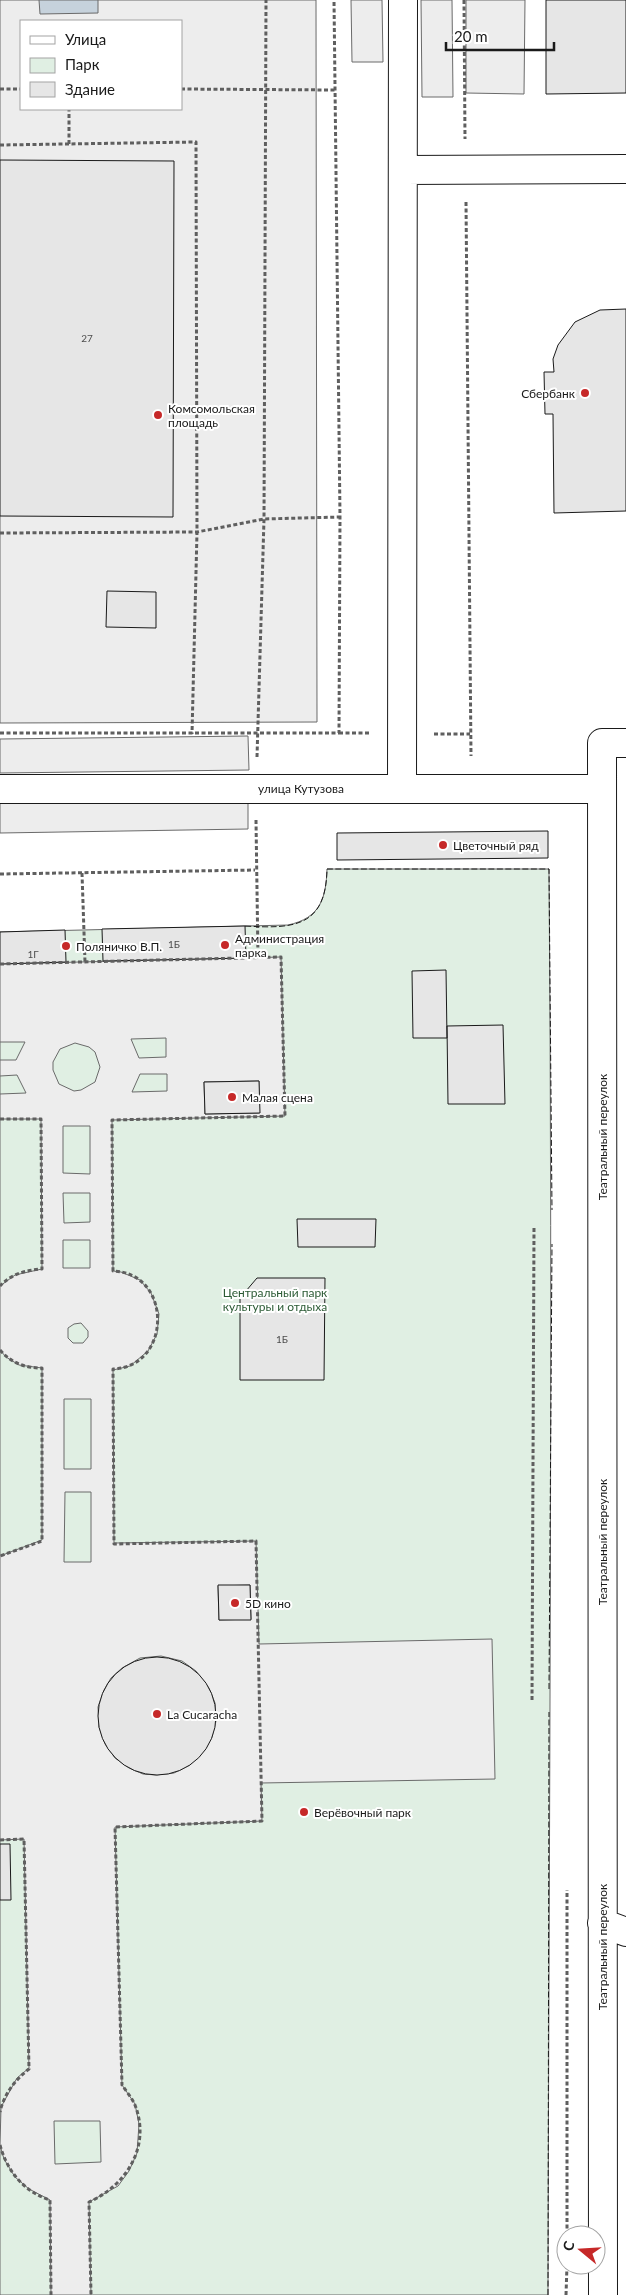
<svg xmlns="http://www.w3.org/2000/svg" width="626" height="2295" font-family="Lato,sans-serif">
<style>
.green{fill:#e0efe3;stroke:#6a6a6a}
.parking{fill:#ededed;stroke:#6a6a6a;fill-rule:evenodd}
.water{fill:#c6d2dc;stroke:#6a6a6a}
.building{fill:#e6e6e6;stroke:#1a1a1a}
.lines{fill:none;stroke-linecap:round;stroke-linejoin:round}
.minor-casing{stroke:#1a1a1a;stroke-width:30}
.path{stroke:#5f5f5f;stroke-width:3;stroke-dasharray:4 2.5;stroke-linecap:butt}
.minor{stroke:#fff;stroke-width:28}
.fence{stroke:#1a1a1a;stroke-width:1;stroke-dasharray:6 2.5;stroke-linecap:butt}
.poi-dot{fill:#c62828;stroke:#fff;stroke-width:2}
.labels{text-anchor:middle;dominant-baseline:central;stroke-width:4;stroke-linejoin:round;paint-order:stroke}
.number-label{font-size:10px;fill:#4d4d4d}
.poi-label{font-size:12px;fill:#1a1a1a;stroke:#fff;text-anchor:start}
.street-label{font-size:12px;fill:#1a1a1a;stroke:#fff}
.park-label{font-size:12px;fill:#2b5a34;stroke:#fff}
</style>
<rect width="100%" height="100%" fill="#fff"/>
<path class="green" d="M327 869H549C553 1344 549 1820 548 2295H0V932L288 925C320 918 326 899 327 869Z"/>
<path class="parking" d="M0 0H316L317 722 0 723ZM21 21H181V109H21Z
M351 0H382L383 62H352Z
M421 0H452L453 97H422Z
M466 0H525L524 94 466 93Z
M248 736 249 770 0 773V739Z
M248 795V829L0 833V799Z
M281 957 285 1116 112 1120 113 1271 121 1272 140 1280 151 1293 159 1314 157 1334 148 1351 130 1366 113 1370 114 1543 256 1541 259 1644 492 1639 495 1779 261 1783 262 1821 115 1827 122 2085 135 2104 139 2124 137 2153 129 2171 118 2186 89 2202 91 2295H51L50 2200 29 2189 15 2177 4 2159 0 2145 1 2107 17 2078 29 2068 24 1839 0 1840V1556L42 1540V1368L19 1365 6 1357 0 1350V1286L15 1275 42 1269 41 1119H0V1094L26 1093 17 1075 0 1076V1060H16L25 1042H0V964ZM166 1038V1057L139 1058 131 1039ZM75 1043 89 1047 95 1052 100 1067 95 1082 81 1090 74 1091 59 1084 53 1070V1062L60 1049ZM140 1074H167V1091L132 1092ZM259 1081V1113L205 1114 204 1082ZM63 1126H90V1174L63 1173ZM63 1193H90V1222L64 1223ZM63 1240H90V1268H63ZM81 1323 88 1331V1337L83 1343H73L68 1338V1328L74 1324ZM64 1399H91V1469H64ZM65 1492H91V1562H64ZM250 1585 251 1619 219 1620 218 1586ZM161 1656 182 1661 196 1671 209 1688 215 1703 216 1721 212 1737 204 1751 190 1765 174 1773 156 1775 143 1774 129 1768 115 1758 105 1744 99 1727 98 1707 104 1690 111 1678 122 1668 140 1658ZM54 2121H100L101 2162 55 2164Z"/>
<path class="water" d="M39 0H98V13L40 14Z"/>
<path class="building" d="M546 0H626V93L546 94Z
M0 160 174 161 173 517 0 516Z
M626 309V511L554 513 553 414H545L544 372H554L553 359 558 345 575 322 600 310Z
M107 591 156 592V628L106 627Z
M548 831V858L337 860V833Z
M245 926 246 958 103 961 102 929Z
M65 930 66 962 0 964V932Z
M446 970 447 1038H413L412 971Z
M503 1025 505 1104H448L447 1026Z
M259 1081 260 1113 205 1114 204 1082Z
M297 1219H376L375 1247H298Z
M257 1278H325L324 1380H240V1298Z
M218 1585H250L251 1620H219Z
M98 1716a59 59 0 1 1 118 0a59 59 0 1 1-118 0Z
M0 1844H10L11 1900H0Z"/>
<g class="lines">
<g class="minor-casing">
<path id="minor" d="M403 170 626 169
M0 789H602
M402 789 403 0
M602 1923 626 1932
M603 2295 602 743H626"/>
</g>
<path class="path" d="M464 0 465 139
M0 89H21
M181 89 335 90
M69 144V109
M0 145 196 142 197 532 192 734
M466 202 471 756
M0 533 197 532 264 519 340 517
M0 733H339L340 517 334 0
M339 733H371
M434 734H470
M257 757 264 519 266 0
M256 820 258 958
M82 873 85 962
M0 874 255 870
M0 964 281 957 285 1116 112 1120 113 1271C173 1273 172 1367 113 1369L114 1544 256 1541 262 1821 115 1827 122 2085C126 2091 132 2098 135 2105 151 2146 127 2185 89 2202L91 2295
M0 1119H41L42 1269C26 1270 11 1274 0 1286
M0 1350C11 1363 25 1368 42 1368V1541L0 1556
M532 1700 534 1228
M0 1840 24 1839 29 2069C15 2080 4 2094 0 2112
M0 2145C7 2171 24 2192 50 2200L51 2295
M567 2235V1890
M566 2295 567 2265"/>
<use href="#minor" class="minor"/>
<path class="fence" d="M245 926C294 929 326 927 327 869H549L552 1210
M549 1689 552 1244
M548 2295 549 1712"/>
</g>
<g class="poi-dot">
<circle cx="585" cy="393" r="5"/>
<circle cx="158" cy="415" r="5"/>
<circle cx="443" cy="845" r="5"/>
<circle cx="225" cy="945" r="5"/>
<circle cx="66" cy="946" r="5"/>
<circle cx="232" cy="1097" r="5"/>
<circle cx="235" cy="1603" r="5"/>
<circle cx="157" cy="1714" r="5"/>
<circle cx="304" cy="1812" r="5"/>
</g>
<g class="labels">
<g class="number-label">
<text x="87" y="338">27</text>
<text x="174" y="944">1Б</text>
<text x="33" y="954">1Г</text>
<text x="282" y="1339">1Б</text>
</g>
<g class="poi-label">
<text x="575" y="393" text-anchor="end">Сбербанк</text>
<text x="168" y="408">Комсомольская<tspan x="168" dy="14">площадь</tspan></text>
<text x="453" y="845">Цветочный ряд</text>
<text x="235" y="938">Администрация<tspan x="235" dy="14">парка</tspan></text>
<text x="76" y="946">Поляничко В.П.</text>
<text x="242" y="1097">Малая сцена</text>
<text x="245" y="1603">5D кино</text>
<text x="167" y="1714">La Cucaracha</text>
<text x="314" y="1812">Верёвочный парк</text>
</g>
<g class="street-label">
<text x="301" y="788">улица Кутузова</text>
<text transform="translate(602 1137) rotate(-90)">Театральный переулок</text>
<text transform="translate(602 1542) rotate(-90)">Театральный переулок</text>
<text transform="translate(602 1947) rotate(-90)">Театральный переулок</text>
</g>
<g class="park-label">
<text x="275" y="1292">Центральный парк<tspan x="275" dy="14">культуры и отдыха</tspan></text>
</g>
</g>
<rect x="20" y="20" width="162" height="90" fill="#ffffff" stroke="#a3a3a3"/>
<rect x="30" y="36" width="25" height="8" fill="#ffffff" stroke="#a3a3a3"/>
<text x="65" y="45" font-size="15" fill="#1a1a1a">Улица</text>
<rect x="30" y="58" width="25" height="15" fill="#e0efe3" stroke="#a3a3a3"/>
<text x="65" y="70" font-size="15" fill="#1a1a1a">Парк</text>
<rect x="30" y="82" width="25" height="15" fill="#e6e6e6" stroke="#a3a3a3"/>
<text x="65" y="95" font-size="15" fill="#1a1a1a">Здание</text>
<g transform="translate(581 2250) rotate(288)"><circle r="24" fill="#ffffff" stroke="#a3a3a3"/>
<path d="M0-4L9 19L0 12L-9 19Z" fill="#c62828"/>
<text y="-8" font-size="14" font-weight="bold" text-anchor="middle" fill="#1a1a1a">С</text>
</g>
<path d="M446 42v8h108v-8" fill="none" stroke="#1a1a1a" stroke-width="2.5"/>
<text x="454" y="42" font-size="15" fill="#1a1a1a" stroke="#ffffff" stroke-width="4" paint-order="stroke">20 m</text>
</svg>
